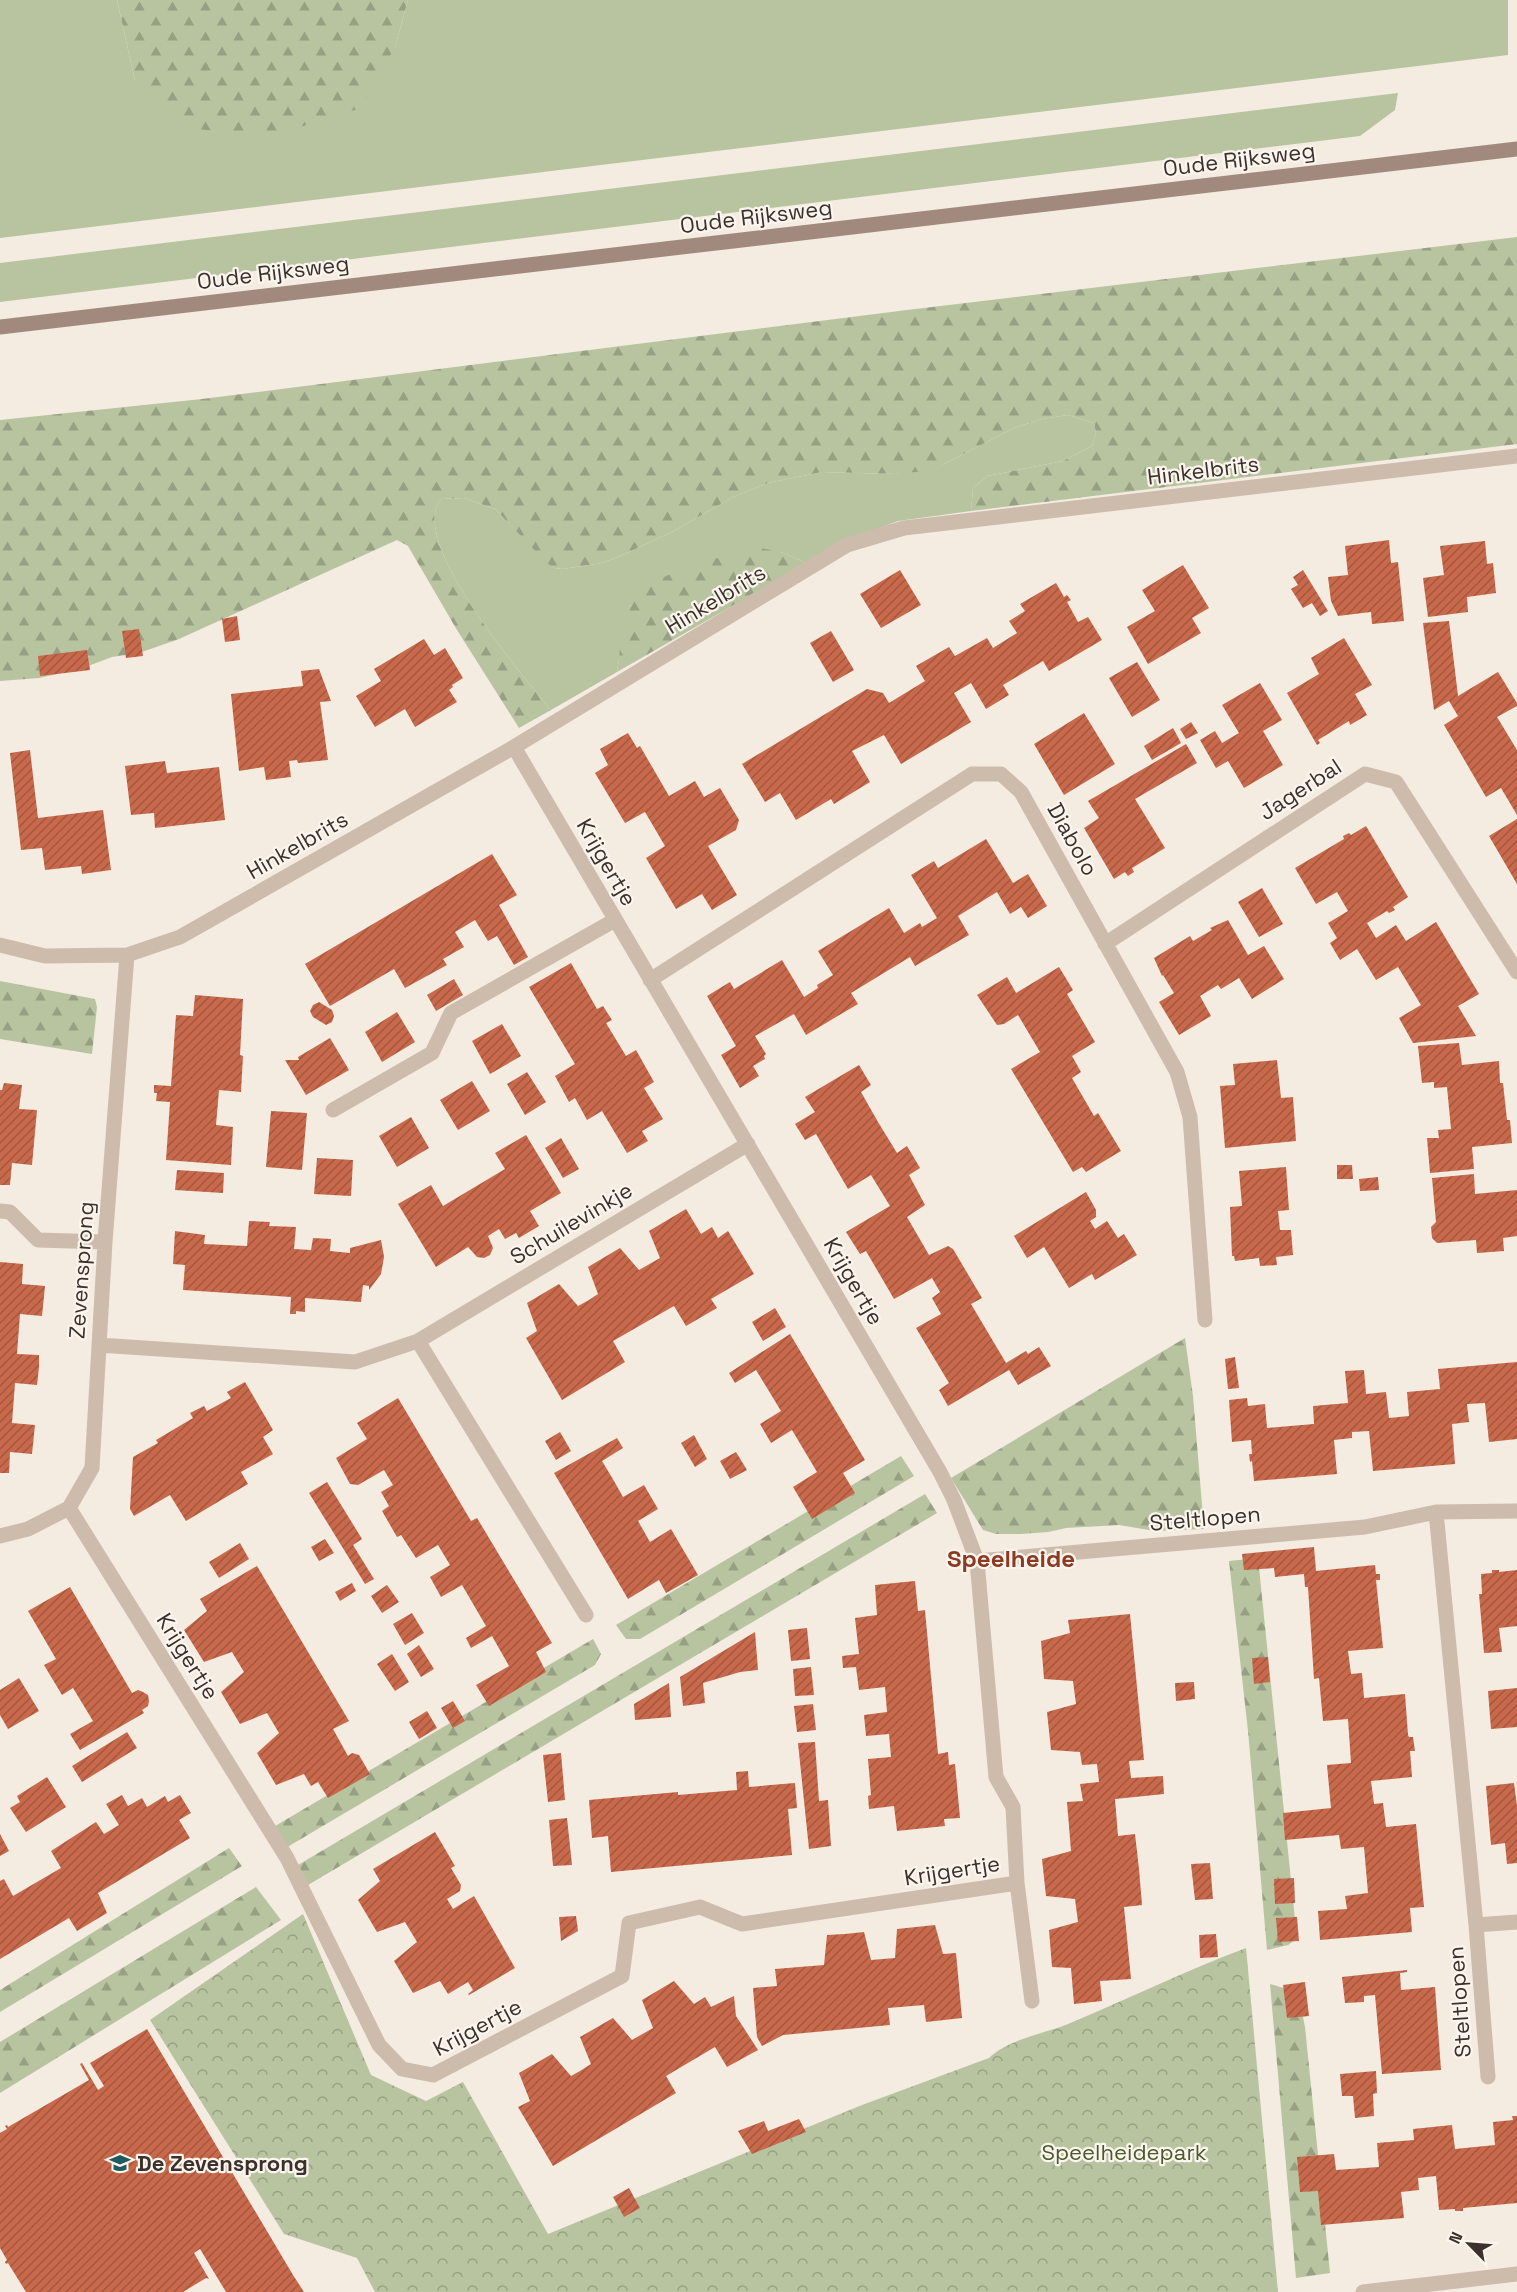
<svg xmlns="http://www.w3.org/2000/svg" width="1517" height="2292" font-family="'Space Grotesk',sans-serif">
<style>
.grass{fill:#b8c4a0}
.forest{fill:url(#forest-firs)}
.park{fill:url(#park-crowns)}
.building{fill:url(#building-hatch)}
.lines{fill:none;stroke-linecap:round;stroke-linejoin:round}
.lane{stroke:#cdbbac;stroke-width:15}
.street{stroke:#cdbbac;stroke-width:15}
.secondary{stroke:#a18a7d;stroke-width:15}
.labels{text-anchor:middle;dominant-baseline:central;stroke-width:4.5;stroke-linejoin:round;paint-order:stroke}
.street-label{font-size:22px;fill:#3b302b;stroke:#fbf5ee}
.park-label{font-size:22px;fill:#4a5a2e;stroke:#fbf5ee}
.poi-label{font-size:22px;font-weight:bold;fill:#3b302b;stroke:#fbf5ee;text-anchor:start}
.neighbourhood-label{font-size:24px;font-weight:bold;fill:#8c3b22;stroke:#fbf5ee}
</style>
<defs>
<pattern id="forest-firs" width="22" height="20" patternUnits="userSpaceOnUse" patternTransform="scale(1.5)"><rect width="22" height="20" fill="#b8c4a0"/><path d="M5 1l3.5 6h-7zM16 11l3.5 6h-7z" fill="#97a083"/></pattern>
<pattern id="park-crowns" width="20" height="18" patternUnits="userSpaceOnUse" patternTransform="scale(1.5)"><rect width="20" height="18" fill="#b8c4a0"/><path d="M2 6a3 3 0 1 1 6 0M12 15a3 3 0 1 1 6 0" fill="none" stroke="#97a083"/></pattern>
<pattern id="building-hatch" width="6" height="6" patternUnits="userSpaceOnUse" patternTransform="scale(1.5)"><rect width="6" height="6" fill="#c8694b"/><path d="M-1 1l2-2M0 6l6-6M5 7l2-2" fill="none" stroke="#a4573f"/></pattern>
</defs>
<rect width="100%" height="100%" fill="#f4ebe1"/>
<path class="grass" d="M0 0H117L135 81 395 47 408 0H1508V55L0 238Z
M1398 93 1395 110 1360 136 0 302V263Z
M1068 415 1094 423 1096 433 1092 446 1063 461 987 476 973 488 971 511 898 521 848 540 807 563 781 552 630 605 625 620 617 672 551 710C524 677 406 540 441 499L464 498 495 509 554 568 563 569 602 563 618 557 674 531 733 497 768 483 822 472 895 474 944 464 1014 428 1042 419Z"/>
<path class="forest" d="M117 0H408L395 47 361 108 268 137 189 128 135 81Z
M1517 237V444L971 511 973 488 987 476 1063 461 1092 446 1096 433 1094 423 1068 415 1042 419 1014 428 944 464 926 471 895 474 822 472 768 483 733 497 674 531 618 557 602 563 563 569 554 568 547 563 495 509 464 498 441 499C406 540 524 677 551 710L519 728 457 630 408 546 397 540 179 639 139 653 112 657 80 669 39 678 0 681V420L202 399 907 310Z
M761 548 781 552 807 563 617 672C621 651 620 622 631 604 651 571 725 555 761 548Z
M0 981 95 999 97 1007 92 1054 0 1039Z
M1185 1338 1193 1396 1204 1529 1155 1531 1119 1525 1066 1528 1048 1532 1021 1534H996L983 1530 951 1478Z
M901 1456 914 1476 640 1639H626L616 1625Z
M925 1494 937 1513 308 1885 298 1865Z
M1258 1558 1297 1939 1288 1945 1267 1950 1248 1731 1229 1561Z
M593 1639 601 1654 595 1665 284 1849 270 1829Z
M229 1848 242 1866 0 2012V1990Z
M256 1887 281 1920 0 2093V2042Z
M1270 1984C1301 1992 1299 1997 1305 2027L1330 2273 1296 2278Z"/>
<path class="park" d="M303 1914 371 2075 426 2101 463 2082 548 2234 862 2105 989 2058C1009 2039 1043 2034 1068 2024 1128 1999 1185 1971 1246 1948L1278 2292H375L357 2258 284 2234 150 2020Z"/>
<path class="building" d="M1389 540 1391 563 1398 562 1404 621 1372 624 1371 612 1338 616 1331 601 1328 577 1348 575 1345 546Z
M1485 541 1487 564 1493 563 1496 593 1467 597 1468 612 1428 617 1423 578 1444 575 1440 546Z
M1183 565 1209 608 1192 618 1201 633 1148 664 1127 627 1155 611 1142 590Z
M900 570 921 605 881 628 860 594Z
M1303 570 1328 611 1320 616 1312 603 1303 608 1291 589 1298 585 1293 577Z
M1056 583 1064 597 1067 595 1071 600 1067 602 1078 622 1088 617 1102 640 1049 671 1043 661 1003 685 1009 695 986 709 971 683 954 693 971 722 901 764 884 735 852 751 870 782 834 804 831 799 796 820 780 793 765 802 742 764 867 689 883 693 889 703 925 681 916 666 949 647 955 656 987 638 993 648 1017 633 1009 621 1025 611 1020 604Z
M237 616 240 640 225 642 222 619Z
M1449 621 1458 696 1498 672 1517 703V706L1497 717 1517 750V815L1501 788 1486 797 1444 725 1458 716 1449 701 1434 710 1423 623Z
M139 629 143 656 126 658 122 631Z
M831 631 854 670 833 682 810 643Z
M1344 638 1372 685 1355 694 1367 715 1350 725 1349 721 1318 740 1320 743 1317 745 1287 693 1319 674 1311 658Z
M424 639 434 655 445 648 463 678 452 685 453 687 449 690 457 702 415 727 405 709 375 727 356 696 381 681 374 669Z
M87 650 90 670 40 676 38 656Z
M1137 662 1160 700 1132 717 1109 678Z
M319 669 331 701 320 702 328 760 298 763 297 760 289 761 291 777 266 780 264 767 239 771 231 694 303 686 301 671Z
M1260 683 1282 720 1263 731 1283 765 1244 788 1228 761 1216 768 1200 740 1215 731 1222 743 1239 733 1222 705Z
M1084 713 1115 764 1064 795 1034 744Z
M1191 722 1198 733 1186 739 1180 729Z
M1173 728 1181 743 1152 760 1144 746Z
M628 733 637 748 640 746 669 796 695 781 704 797 720 788 739 820 736 830 708 846 737 895 712 910 702 894 676 909 646 858 665 846 645 812 625 823 595 773 608 765 600 749Z
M1186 744 1197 763 1135 799 1165 848 1132 868 1134 872 1128 876 1125 872 1114 879 1084 828 1099 818 1088 801Z
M30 750 38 818 103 810 111 870 82 874 81 866 45 870 42 848 21 850 10 753Z
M165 761 167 773 219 767 225 820 155 828 154 813 131 815 125 766Z
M1517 819V884L1489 836Z
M1366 826 1408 897 1393 907 1395 910 1389 913 1387 911 1367 923 1376 938 1396 925 1406 941 1436 922 1479 994 1458 1006 1476 1036 1413 1043 1399 1018 1421 1005 1398 967 1376 980 1357 949 1340 960 1330 943 1337 938 1328 923 1348 911 1337 892 1316 904 1295 868 1344 839 1343 836 1349 833 1351 835Z
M986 839 1013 883 1028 874 1047 906 1028 918 1021 907 1010 914 997 892 958 916 969 935 915 966 910 957 851 993 858 1004 836 1017 806 1035 794 1014 755 1036 766 1054 764 1056 765 1059 753 1066 759 1076 740 1088 721 1055 736 1046 707 996 730 982 734 989 782 960 804 997 818 988 817 985 833 975 818 951 889 908 904 933 920 923 922 927 937 918 911 875 934 861 938 868Z
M492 854 517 895 499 905 528 957 514 965 497 936 488 941 475 920 455 932 464 947 443 959 447 965 405 988 394 969 330 1006 305 964Z
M1262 888 1283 924 1259 937 1238 902Z
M1228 920 1248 955 1264 946 1284 979 1252 999 1239 978 1221 989 1218 985 1200 996 1211 1016 1179 1035 1159 1002 1174 993 1163 975 1162 976 1154 958 1190 936 1193 941 1212 930 1210 928Z
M571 963 597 1009 603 1006 612 1020 606 1023 626 1056 636 1050 654 1082 644 1088 663 1119 642 1131 648 1141 627 1153 602 1111 587 1120 575 1098 569 1102 555 1076 575 1064 529 987Z
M1059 967 1073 990 1067 994 1095 1042 1072 1056 1081 1072 1072 1078 1094 1116 1098 1113 1121 1151 1086 1172 1082 1167 1073 1172 1011 1069 1040 1052 1018 1015 1004 1024 997 1025 977 995 1007 977 1016 993Z
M454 979 463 995 436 1011 427 995Z
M195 995 243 999 240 1055 243 1056 241 1092 219 1090 216 1125 233 1127 231 1165 166 1160 170 1102 156 1101 157 1093H154V1085L171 1086 176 1015 193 1016Z
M319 1002 332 1010 334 1016 332 1022 326 1025 313 1017 310 1011 313 1005Z
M397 1012 415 1042 382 1062 365 1032Z
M502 1024 521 1056 490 1074 472 1041Z
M330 1038 349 1070 306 1095 285 1060H299L298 1057Z
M1459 1043 1462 1065 1499 1061 1500 1083H1503L1507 1120H1510L1512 1143 1472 1147 1474 1169 1430 1173 1427 1138H1439L1438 1130 1451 1129 1447 1087 1434 1088V1082L1422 1083 1418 1046Z
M1277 1060 1281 1098 1293 1097 1296 1141 1225 1148 1220 1086 1235 1085 1233 1064Z
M859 1065 871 1085 861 1092 878 1122 897 1153 907 1146 920 1168 909 1175 925 1205 907 1217 929 1255 948 1246 953 1249 982 1298 971 1304 1006 1363 1026 1351 1028 1354 1039 1347 1051 1366 1018 1385 1009 1370 948 1406 939 1390 949 1383 916 1328 941 1314 932 1298 940 1292 932 1278 894 1299 866 1251 860 1254 846 1232 890 1206 871 1175 848 1189 816 1134 805 1140 795 1124 815 1112 805 1097Z
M527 1072 546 1102 525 1115 507 1084Z
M472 1081 490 1111 458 1130 440 1100Z
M4 1083 22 1085 19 1109 37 1110 32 1165 12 1163 10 1185H0V1090H2Z
M271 1111 307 1113 302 1170 266 1167Z
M411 1117 429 1148 397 1167 379 1136Z
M526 1135 561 1193 530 1211 539 1226 519 1238 516 1233 505 1239 499 1229 488 1236 493 1248 490 1255 484 1258 477 1257 468 1247 436 1267 398 1204 431 1185 443 1206 505 1169 495 1153Z
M561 1138 579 1169 563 1178 545 1148Z
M317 1158 353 1160 351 1196 314 1194Z
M1337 1165H1352L1353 1179H1337Z
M1286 1167 1289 1210 1278 1211 1280 1230H1291L1293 1255 1276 1257 1277 1265 1260 1266 1259 1258 1235 1261 1234 1256H1232L1230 1207 1242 1206 1239 1171Z
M177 1170 224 1173 223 1193 175 1190Z
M1474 1174 1475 1194 1517 1190V1236L1503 1238 1504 1251 1477 1253 1476 1240 1437 1243 1432 1238 1431 1227 1436 1222 1432 1178Z
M1378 1177 1379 1190 1360 1191 1359 1179Z
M1086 1192 1096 1210V1217L1090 1221 1095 1229 1107 1221 1118 1238 1124 1234 1137 1255 1095 1280 1092 1274 1069 1288 1044 1247 1027 1258 1014 1236Z
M686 1209 701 1234 712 1227 718 1238 728 1231 754 1274 711 1299 717 1308 686 1326 674 1306 613 1341 625 1362 562 1400 526 1338 537 1331 527 1303 559 1284 578 1306 589 1300 598 1294 588 1267 620 1248 639 1270 660 1258 649 1231Z
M249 1221 270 1222 269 1226 296 1227 294 1249 311 1250 313 1238 331 1239 330 1251 350 1253V1248L381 1240 384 1257 381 1274 369 1290V1286L363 1285 361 1302 305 1298V1312L296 1311V1314H290L291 1297 183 1290 185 1265 173 1264 175 1231 205 1235 204 1244 247 1246Z
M0 1262 23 1264 22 1284 45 1286 42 1316 20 1314 17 1354 39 1355V1367L37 1385 15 1383 12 1423 35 1425 32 1454 10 1452 9 1473H0Z
M775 1308 786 1327 763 1341 752 1322Z
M790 1334 865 1460 843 1473 855 1493 812 1519 793 1487 817 1472 792 1430 771 1443 760 1424 781 1411 756 1370 735 1383 729 1373Z
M1235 1357 1239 1388 1228 1389 1225 1359Z
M1517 1362V1439L1489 1442 1485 1403 1467 1404 1469 1422 1452 1424 1455 1464 1373 1471 1369 1431 1352 1432V1438L1334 1440 1337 1474 1254 1481 1252 1461 1250 1462 1249 1454H1252L1251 1440 1232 1442 1229 1400 1247 1398 1248 1406 1265 1404 1267 1428 1314 1424 1313 1406 1348 1403 1345 1371 1364 1370 1366 1394 1386 1392 1389 1418 1409 1416 1407 1392 1440 1389 1438 1369Z
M245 1382 273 1430 263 1437 273 1454 241 1472 248 1484 186 1521 170 1495 134 1516 130 1509 133 1457 158 1443 156 1440 193 1418 190 1413 204 1406 207 1411 231 1398 227 1392Z
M398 1398 471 1521 477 1518 552 1643 536 1652 546 1672 489 1706 476 1685 509 1666 492 1636 471 1648 466 1638 486 1626 462 1585 441 1597 430 1577 450 1565 438 1545 416 1558 401 1535 397 1537 382 1511 389 1506 381 1492 393 1485 384 1470 358 1485 350 1484 336 1458 367 1439 357 1423Z
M560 1432 571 1451 556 1460 545 1441Z
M694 1435 707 1459 695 1467 681 1443Z
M617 1438 623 1448 602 1461 614 1481 623 1497 644 1485 658 1509 638 1521 650 1542 671 1529 698 1575 666 1593 659 1580 628 1599 554 1473Z
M736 1452 747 1470 730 1479 720 1461Z
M327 1482 362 1539 353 1545 374 1579 365 1584 309 1493Z
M325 1539 334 1553 319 1561 311 1547Z
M240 1543 249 1559 219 1578 209 1562Z
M1314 1547 1316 1571 1375 1565 1376 1574H1380V1580H1376L1383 1648 1348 1651 1351 1674 1362 1673 1364 1698 1405 1694 1408 1735 1409 1737H1413L1415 1751H1410L1412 1777 1371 1781 1374 1804 1383 1803 1386 1827 1416 1824 1424 1907 1410 1908 1412 1932 1320 1940 1318 1911 1347 1909 1345 1896 1368 1893 1364 1847 1341 1849 1339 1835 1285 1840 1283 1813 1331 1808 1327 1765 1351 1763 1348 1719 1323 1721 1319 1678 1314 1679 1308 1587H1305L1304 1574 1275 1577 1274 1568 1244 1570 1242 1554Z
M257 1566 349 1721 333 1729 348 1756 352 1753 359 1755 370 1774 328 1798 318 1782 311 1786 304 1774 276 1785 257 1753 279 1733 267 1713 240 1724 221 1692 244 1672 232 1652 204 1662 184 1630 207 1611 200 1599Z
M1492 1570H1499V1572L1517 1570V1626L1499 1628 1502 1652 1484 1653 1479 1594H1482L1481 1574 1492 1573Z
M915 1581 918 1611 925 1610 938 1754 948 1752 949 1765 955 1764 960 1818 944 1819 945 1826 897 1831 894 1806 869 1809 868 1796 871 1795 868 1759 891 1757 889 1734 866 1736 864 1715 887 1712 885 1687 859 1690 856 1667 843 1668 842 1656 859 1654 855 1618 877 1615 875 1585Z
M352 1583 356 1591 340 1601 335 1592Z
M387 1585 399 1602 382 1613 371 1596Z
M70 1587 132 1693 138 1690 143 1692 148 1695 149 1701 148 1706 142 1710 144 1713 80 1750 70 1734 93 1721 73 1688 62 1695 44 1665 56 1659 28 1611Z
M412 1613 424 1633 405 1645 393 1624Z
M1130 1614 1144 1760 1129 1761 1131 1778 1163 1776 1164 1794 1115 1799 1118 1836 1135 1834 1139 1869 1142 1905 1124 1907 1131 1979 1100 1981 1102 2001 1074 2004 1071 1968 1052 1967 1049 1930 1078 1922 1075 1899 1046 1896 1042 1859 1071 1851 1067 1802 1083 1801 1080 1784 1099 1782 1097 1764 1082 1765 1080 1752 1051 1750 1047 1712 1076 1704 1073 1681 1044 1679 1041 1641 1070 1633 1068 1620Z
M807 1628 810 1659 791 1661 788 1630Z
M755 1632 758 1670 740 1672 703 1683 705 1703 683 1706 680 1677Z
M419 1645 434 1669 421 1677 407 1654Z
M392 1654 409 1682 395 1691 377 1664Z
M1268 1657 1270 1682 1254 1684 1252 1658Z
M811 1667 814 1695 795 1696 793 1669Z
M19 1678 39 1711 8 1729 0 1715V1690Z
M1194 1682 1195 1699 1176 1701 1175 1683Z
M669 1683 671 1717 635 1720 634 1704Z
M1517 1688V1727L1491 1729 1488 1691Z
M453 1701 465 1721 453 1728 441 1708Z
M813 1704 816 1730 797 1732 794 1706Z
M427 1711 437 1728 419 1739 409 1722Z
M127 1732 137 1748 82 1782 72 1766Z
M815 1742 819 1801 828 1800 831 1846 809 1849 798 1743Z
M561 1753 565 1800 548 1802 543 1755Z
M748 1771 749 1787 795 1783 797 1808 788 1809 792 1855 611 1872 608 1836 592 1838 589 1800 678 1792V1795L737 1790 736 1772Z
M47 1777 66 1807 26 1832 10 1808 20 1802 17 1796Z
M1514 1783 1517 1806V1863L1507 1864 1505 1843 1491 1845 1486 1786Z
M122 1795 128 1806 142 1798 147 1807 165 1796 168 1802 180 1795 191 1813 179 1820 190 1838 98 1893 107 1913 77 1931 69 1918 0 1959V1881L4 1879 13 1896 61 1868 51 1851 96 1822 104 1834 119 1825 106 1804Z
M567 1818 572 1865 553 1866 549 1820Z
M435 1832 455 1866 451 1868 461 1885 460 1891 447 1899 453 1909 474 1896 515 1968 469 1995 468 1994 473 1990 468 1982 448 1994 440 1981 413 1993 394 1961 417 1942 405 1922 377 1932 358 1900 380 1881 373 1869Z
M0 1834 9 1851 0 1856Z
M1210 1863 1213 1899 1195 1900 1191 1864Z
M1294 1878 1295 1903 1275 1904 1274 1879Z
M576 1916 578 1931 561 1941 559 1917Z
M1297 1917 1299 1941 1278 1942 1276 1918Z
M935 1925 943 1954 956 1953 962 2018 926 2022 924 2005 888 2008 890 2025 783 2035 762 2046 757 2037 753 1988 777 1986 775 1969 824 1965 827 1935 845 1934 864 1932 871 1960 895 1958 897 1929Z
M1216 1934 1218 1957 1200 1958 1199 1935Z
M1407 1970V1972L1400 1973 1401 1990 1435 1987 1441 2070 1382 2074 1375 1995 1364 1996V2002L1345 2003 1342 1977Z
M674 1981 694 2004 705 1997 711 2007 734 1996 736 2016 758 2050 727 2067 715 2047 666 2076 676 2093 553 2166 518 2107 530 2101 519 2073 552 2054 571 2076 580 2071 591 2064 580 2037 613 2018 632 2040 653 2028 642 2000Z
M1305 1982 1309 2016 1287 2018 1283 1985Z
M147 2029 293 2275 304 2292H226L200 2249 194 2253 209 2279 206 2278 183 2292H26L8 2263 6 2264 5 2262 7 2260 0 2248V2133L7 2129 5 2126 7 2125 8 2127 89 2080 80 2064 82 2063 98 2090 104 2086 90 2063Z
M1376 2071 1377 2093 1373 2094 1374 2116 1355 2118 1353 2096H1342L1340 2074Z
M1512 2116H1517V2203L1463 2208V2211H1455V2209L1439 2210 1436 2176 1418 2178 1419 2190 1401 2192 1404 2218 1321 2225 1318 2191 1300 2192 1297 2157 1334 2154 1336 2170 1379 2167 1377 2143 1414 2140 1413 2129 1452 2125 1455 2149 1495 2145 1493 2122 1513 2120Z
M799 2119 806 2132 752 2154 738 2131 764 2121 768 2131Z
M629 2188 640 2208 624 2217 613 2197Z"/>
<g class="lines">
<path class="lane" d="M333 1110 432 1053 451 1013 615 920"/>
<path class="street" d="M514 747 940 1472 954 1500 977 1561 996 1777 1013 1807 1017 1883 1032 2001
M1105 944 1365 774 1396 782 1517 972
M0 945 45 956 127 955 180 937 514 747 847 545 904 528 1517 456
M650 980 972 774H1001L1021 792 1177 1072 1190 1117 1205 1320
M0 1211 10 1212 38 1240 105 1242
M418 1341 586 1615
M99 1345 355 1362 418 1341 748 1144
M69 1508 287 1858 379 2045 402 2069 433 2075 622 1976 629 1923 700 1907 742 1924 1017 1883
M0 1536 28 1529 69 1508 92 1468 105 1242 127 955
M977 1561 1365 1527 1436 1512
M1476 1925 1517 1922
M1488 2077 1476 1925 1436 1512 1517 1511
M1363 2292 1517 2274"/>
<path class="secondary" d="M0 327 1517 149"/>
</g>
<defs>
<g id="school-bare" transform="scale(1.62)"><path d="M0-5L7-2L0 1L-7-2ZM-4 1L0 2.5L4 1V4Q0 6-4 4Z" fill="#1f5a5e" stroke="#fbf5ee" stroke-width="2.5" paint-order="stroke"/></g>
</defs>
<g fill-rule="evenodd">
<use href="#school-bare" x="120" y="2163"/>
</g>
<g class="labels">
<g class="street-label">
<text transform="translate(1239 159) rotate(-7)">Oude Rijksweg</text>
<text transform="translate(756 216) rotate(-7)">Oude Rijksweg</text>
<text transform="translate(273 272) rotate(-7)">Oude Rijksweg</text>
<text transform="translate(1203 470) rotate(-7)">Hinkelbrits</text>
<text transform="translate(715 599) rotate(-31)">Hinkelbrits</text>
<text transform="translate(1300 789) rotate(-33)">Jagerbal</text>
<text transform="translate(1073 839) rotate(61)">Diabolo</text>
<text transform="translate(297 845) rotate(-30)">Hinkelbrits</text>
<text transform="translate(607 862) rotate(60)">Krijgertje</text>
<text transform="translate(571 1223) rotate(-31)">Schuilevinkje</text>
<text transform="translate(81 1270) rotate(-86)">Zevensprong</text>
<text transform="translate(854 1281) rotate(60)">Krijgertje</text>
<text transform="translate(1205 1518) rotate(-5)">Steltlopen</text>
<text transform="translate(188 1656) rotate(58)">Krijgertje</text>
<text transform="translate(952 1870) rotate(-9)">Krijgertje</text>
<text transform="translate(1459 2002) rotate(-94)">Steltlopen</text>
<text transform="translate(477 2027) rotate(-28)">Krijgertje</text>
</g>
<g class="park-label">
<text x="1124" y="2152">Speelheidepark</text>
</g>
<g class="poi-label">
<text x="137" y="2163">De Zevensprong</text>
</g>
<g class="neighbourhood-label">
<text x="1011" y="1558">Speelheide</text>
</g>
</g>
<g transform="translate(1469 2244) rotate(295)" stroke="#fbf5ee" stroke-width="4.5" paint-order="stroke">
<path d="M0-4.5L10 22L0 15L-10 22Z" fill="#3b302b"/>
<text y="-9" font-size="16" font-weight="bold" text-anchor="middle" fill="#3b302b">N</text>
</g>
</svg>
